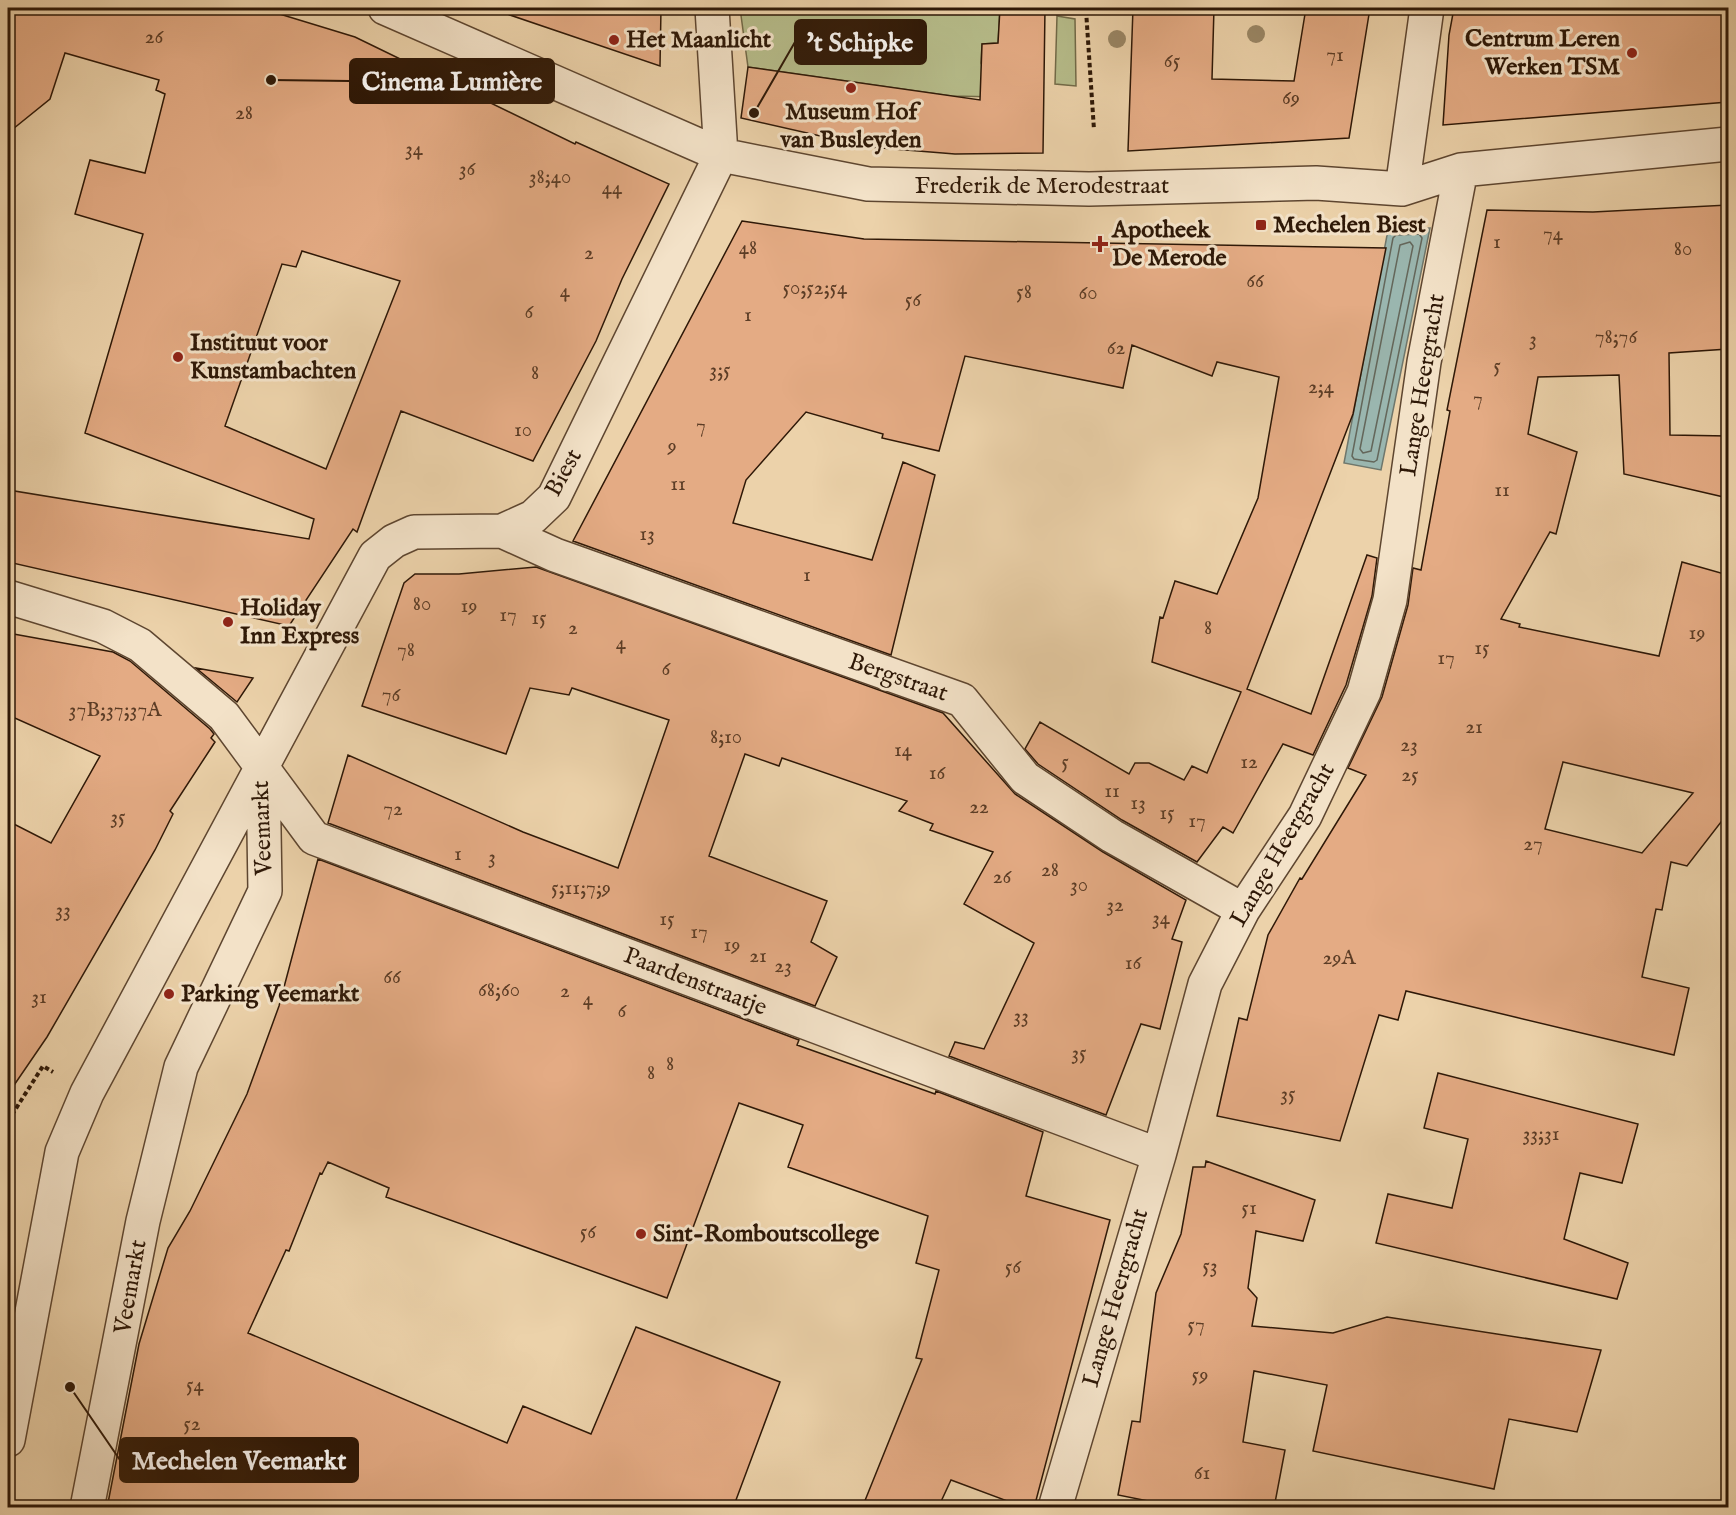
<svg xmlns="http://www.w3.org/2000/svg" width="1736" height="1515" font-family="'IM FELL English',serif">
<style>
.green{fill:#b6bc8a;stroke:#726a48;stroke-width:1.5}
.water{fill:#9ab6af;stroke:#6f776c;stroke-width:1.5}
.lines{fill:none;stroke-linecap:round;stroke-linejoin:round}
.shore{stroke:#64675b;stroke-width:1.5}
.building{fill:#e4ab84;stroke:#2e1807;stroke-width:1.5;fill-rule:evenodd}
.minor-casing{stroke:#5e4630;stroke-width:36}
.path{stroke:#2e1807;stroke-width:4;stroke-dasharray:4.5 3;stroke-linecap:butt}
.minor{stroke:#f3e2c8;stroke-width:33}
.tree{fill:#9a8766}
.poi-dot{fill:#8f2418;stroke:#f3e2c8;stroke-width:2}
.labels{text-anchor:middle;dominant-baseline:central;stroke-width:6;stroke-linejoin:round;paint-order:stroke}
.number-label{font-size:21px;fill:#5c3d26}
.poi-label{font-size:24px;font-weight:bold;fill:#2e1807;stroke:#f3e2c8;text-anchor:start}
.street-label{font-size:24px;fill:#2e1807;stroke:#f3e2c8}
.leader{fill:none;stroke:#2e1807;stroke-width:2}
.callout-dot{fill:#2e1807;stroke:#f3e2c8;stroke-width:2}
.callout{fill:#2e1807;stroke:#2e1807;stroke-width:2}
.callout-label{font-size:26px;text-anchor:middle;font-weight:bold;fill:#fff}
</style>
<rect width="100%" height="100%" fill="#ecd2aa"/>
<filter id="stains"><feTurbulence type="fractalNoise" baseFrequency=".00333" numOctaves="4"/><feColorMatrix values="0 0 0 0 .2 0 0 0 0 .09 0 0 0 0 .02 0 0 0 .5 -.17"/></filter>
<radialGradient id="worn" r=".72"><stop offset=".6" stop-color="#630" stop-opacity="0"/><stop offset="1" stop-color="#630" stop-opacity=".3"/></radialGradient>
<path class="green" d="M740 8H1000L998 43 982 44 981 63 997 97 952 96 748 67Z
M1057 16 1075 19 1076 86 1055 84Z"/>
<path class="water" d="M1430 228 1381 470 1344 463 1388 230Z"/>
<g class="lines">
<path class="shore" d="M1396 235 1419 234 1422 238 1377 460 1374 462 1354 459 1352 456 1393 238Z
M1410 242 1413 246 1371 451 1363 453 1360 449 1400 245Z"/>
</g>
<path class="building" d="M8 8H260L355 37 575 144 576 142 669 184 622 279 596 341 533 461 401 411 357 532 353 529 289 626 8 562V490L309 539 314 519 85 433 143 234 75 214 90 160 145 173 165 94 156 90 159 80 65 53 50 99 8 133ZM302 251 400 281 326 469 225 426 282 264 296 267Z
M505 8H661L660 66 504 13Z
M1000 8H1045L1043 153 955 154 869 147 741 118 748 67 980 100 982 44 998 43Z
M1133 8H1214L1212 79 1294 81 1306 8H1370L1349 138 1128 151Z
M1454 8H1728V102L1443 125 1449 35Z
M1728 205V349L1669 353 1670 435 1728 436V498L1624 474 1619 375 1538 377 1528 434 1577 452 1556 534 1550 532 1501 619 1520 624 1519 627 1659 656 1682 562 1728 575V813L1687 866 1671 862 1662 910 1656 909 1642 977 1689 988 1674 1055 1406 991 1398 1020 1379 1015 1340 1141 1217 1116 1239 1018 1247 1020 1268 935 1300 878 1302 879 1366 775 1348 768 1382 697 1408 605 1413 568 1421 570 1450 411 1447 410 1487 210 1593 212ZM1563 762 1693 793 1642 853 1545 829Z
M742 221 864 239 1386 248 1353 414 1247 689 1311 714 1367 555 1377 558 1372 596 1346 685 1313 755 1283 744 1233 833 1223 827 1197 862 1122 820 1038 764 1025 749 1040 722 1129 774 1135 763H1149L1184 780 1192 766 1207 773 1241 692 1152 662 1160 617 1163 618 1175 581 1217 594 1258 498 1279 377 1217 362 1212 376 1132 345 1123 388 965 356 939 451 882 438 883 434 806 412 746 480 733 523 872 560 903 462 935 475 891 655 573 541Z
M536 567 943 713 1015 794 1103 852 1186 900 1172 939 1182 942 1160 1029 1141 1024 1106 1115 949 1056 955 1042 984 1049 1034 943 964 904 993 852 930 830 933 824 899 811 907 801 782 758 779 766 745 754 709 856 827 901 811 942 837 957 815 1006 328 823 348 755 523 832 618 868 669 720 572 688 569 695 530 688 506 754 362 706 404 583 415 574H459Z
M8 633 113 652 130 661 210 729 214 734 211 738 215 742 170 811 173 814 155 850 47 1037 8 1094V821L51 843 100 756 8 715Z
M196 668 253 678 237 702Z
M318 859 799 1040 797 1045 935 1094 936 1091 1043 1132 1026 1196 1110 1220 1034 1508H1026L951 1480 938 1508H862L922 1359 916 1358 939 1270 916 1263 928 1216 788 1167 803 1125 739 1103 667 1298 386 1197 389 1188 328 1162 322 1174 320 1173 289 1251 286 1250 248 1333 507 1443 523 1406 591 1434 636 1327 780 1382 733 1508H107L139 1344 168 1248 190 1211 247 1094 279 1006Z
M1438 1073 1638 1124 1622 1183 1580 1173 1564 1239 1628 1263 1617 1299 1376 1243 1388 1194 1452 1208 1468 1139 1424 1128Z
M1206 1161 1315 1200 1303 1241 1256 1231 1248 1288 1257 1298 1252 1326 1333 1333 1387 1317 1601 1350 1577 1432 1509 1419 1494 1489 1313 1451 1327 1385 1254 1371 1243 1442 1285 1450 1274 1508H1183L1118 1495 1132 1421 1140 1422 1156 1293 1181 1234 1193 1167H1205Z"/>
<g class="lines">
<g class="minor-casing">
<path id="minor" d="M385 8 721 155 868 184 1089 189 1316 183 1402 189 1461 170 1728 144
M1402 189 1427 8
M502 531 555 555 962 700 1025 778 1112 836 1243 910
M8 597 103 626 140 645 224 716 314 838 1159 1155
M8 1440 62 1152 87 1093 375 556 394 541 414 532 502 531 533 517 554 497 721 155 712 8
M87 1508 143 1221 181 1067 265 891 263 770
M1055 1508 1159 1155 1205 984 1243 910 1305 816 1364 692 1390 600 1424 362 1461 170"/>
</g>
<path class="path" d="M1064 8 1086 10 1094 130
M8 1121 43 1066 53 1072"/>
<use href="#minor" class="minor"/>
</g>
<g class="tree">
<circle cx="1256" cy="34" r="9"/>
<circle cx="1117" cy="39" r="9"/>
</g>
<g class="poi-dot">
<circle cx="614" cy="40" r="6"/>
<circle cx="1632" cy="53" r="6"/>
<circle cx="851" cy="88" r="6"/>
<rect x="1255" y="219" width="12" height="12" rx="3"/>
<path d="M1097 235h6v6h6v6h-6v6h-6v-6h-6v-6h6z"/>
<circle cx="178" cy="357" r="6"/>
<circle cx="228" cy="622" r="6"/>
<circle cx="169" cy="994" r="6"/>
<circle cx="641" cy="1234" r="6"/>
</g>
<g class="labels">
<g class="number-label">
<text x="154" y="37">26</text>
<text x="1335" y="55">71</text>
<text x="1172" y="61">65</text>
<text x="1291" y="98">69</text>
<text x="244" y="113">28</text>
<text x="414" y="149">34</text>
<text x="467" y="169">36</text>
<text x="550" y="177">38;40</text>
<text x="612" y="188">44</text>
<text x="1553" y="234">74</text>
<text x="1497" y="242">1</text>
<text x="748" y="248">48</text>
<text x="1683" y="249">80</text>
<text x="589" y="253">2</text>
<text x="1255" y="281">66</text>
<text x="815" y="288">50;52;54</text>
<text x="565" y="291">4</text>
<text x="1024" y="292">58</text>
<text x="1088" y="293">60</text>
<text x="913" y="300">56</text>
<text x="529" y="312">6</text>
<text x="748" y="315">1</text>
<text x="1616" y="337">78;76</text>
<text x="1533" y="339">3</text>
<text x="1116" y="348">62</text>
<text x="1497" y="366">5</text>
<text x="720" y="370">3;5</text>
<text x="535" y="373">8</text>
<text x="1321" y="387">2;4</text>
<text x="1478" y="399">7</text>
<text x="701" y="426">7</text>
<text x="523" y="430">10</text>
<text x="672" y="446">9</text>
<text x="678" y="484">11</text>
<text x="1502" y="490">11</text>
<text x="647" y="534">13</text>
<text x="807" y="575">1</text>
<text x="422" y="604">80</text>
<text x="469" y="606">19</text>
<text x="508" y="615">17</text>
<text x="539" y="618">15</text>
<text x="573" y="628">2</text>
<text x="1208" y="628">8</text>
<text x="1697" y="633">19</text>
<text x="621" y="643">4</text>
<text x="1482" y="648">15</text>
<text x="406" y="650">78</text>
<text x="1446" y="658">17</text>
<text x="666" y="669">6</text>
<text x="391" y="695">76</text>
<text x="115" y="710">37B;37;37A</text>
<text x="1474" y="727">21</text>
<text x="726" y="737">8;10</text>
<text x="1409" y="745">23</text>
<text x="903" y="750">14</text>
<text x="1065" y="762">5</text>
<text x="1249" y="762">12</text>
<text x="937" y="773">16</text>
<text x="1410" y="775">25</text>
<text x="1112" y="791">11</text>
<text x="1138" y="803">13</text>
<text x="979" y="807">22</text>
<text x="393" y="809">72</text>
<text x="1167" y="813">15</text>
<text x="118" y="817">35</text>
<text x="1197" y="821">17</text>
<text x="1533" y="844">27</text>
<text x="458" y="854">1</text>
<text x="492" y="857">3</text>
<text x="1050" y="870">28</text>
<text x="1002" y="877">26</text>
<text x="1079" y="885">30</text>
<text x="581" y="888">5;11;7;9</text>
<text x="1115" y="905">32</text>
<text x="63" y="910">33</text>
<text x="1161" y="918">34</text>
<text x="667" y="919">15</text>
<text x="699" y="932">17</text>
<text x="732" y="945">19</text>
<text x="758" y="956">21</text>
<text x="1339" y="958">29A</text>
<text x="1133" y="963">16</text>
<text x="783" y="966">23</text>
<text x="392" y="977">66</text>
<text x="499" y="990">68;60</text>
<text x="565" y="991">2</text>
<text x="39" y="997">31</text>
<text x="588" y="999">4</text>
<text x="622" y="1011">6</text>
<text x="1021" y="1016">33</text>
<text x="1079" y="1053">35</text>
<text x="670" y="1064">8</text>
<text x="651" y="1073">8</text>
<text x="1288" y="1094">35</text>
<text x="1541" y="1134">33;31</text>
<text x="1249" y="1208">51</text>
<text x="588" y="1232">56</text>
<text x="1210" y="1266">53</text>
<text x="1013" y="1267">56</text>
<text x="1196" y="1325">57</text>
<text x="1200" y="1375">59</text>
<text x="195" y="1385">54</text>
<text x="192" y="1424">52</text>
<text x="1202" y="1473">61</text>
</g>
<g class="poi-label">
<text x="1620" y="39" text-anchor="end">Centrum Leren<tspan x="1620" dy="28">Werken TSM</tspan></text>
<text x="626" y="40">Het Maanlicht</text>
<text x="851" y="112" text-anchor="middle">Museum Hof<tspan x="851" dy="28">van Busleyden</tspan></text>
<text x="1273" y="225">Mechelen Biest</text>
<text x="1112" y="230">Apotheek<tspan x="1112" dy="28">De Merode</tspan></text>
<text x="190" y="343">Instituut voor<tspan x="190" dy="28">Kunstambachten</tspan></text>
<text x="240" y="608">Holiday<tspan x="240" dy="28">Inn Express</tspan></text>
<text x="181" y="994">Parking Veemarkt</text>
<text x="653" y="1234">Sint-Romboutscollege</text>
</g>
<g class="street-label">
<text x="1042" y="186">Frederik de Merodestraat</text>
<text transform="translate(1423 385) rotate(-81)">Lange Heergracht</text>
<text transform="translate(564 473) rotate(-61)">Biest</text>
<text transform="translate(898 678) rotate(19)">Bergstraat</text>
<text transform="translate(263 828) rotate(-92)">Veemarkt</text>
<text transform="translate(1283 845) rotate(-60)">Lange Heergracht</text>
<text transform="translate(695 982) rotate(21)">Paardenstraatje</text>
<text transform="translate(131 1287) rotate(-80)">Veemarkt</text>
<text transform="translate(1116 1298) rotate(-74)">Lange Heergracht</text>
</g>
</g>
<path class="leader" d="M754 113L795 42M271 80L350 81M70 1387L120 1460"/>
<g class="callout-dot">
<circle cx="754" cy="113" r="6"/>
<circle cx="271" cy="80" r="6"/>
<circle cx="70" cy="1387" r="6"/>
</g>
<g class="callout">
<rect x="795" y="20" width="131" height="44" rx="6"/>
<rect x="350" y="59" width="204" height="44" rx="6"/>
<rect x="120" y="1438" width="238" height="44" rx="6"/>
</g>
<g class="callout-label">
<text x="860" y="51">'t Schipke</text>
<text x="452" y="90">Cinema Lumière</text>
<text x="239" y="1469">Mechelen Veemarkt</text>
</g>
<rect width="1736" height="1515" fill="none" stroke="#ecd2aa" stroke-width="30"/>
<rect x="9" y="9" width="1718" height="1497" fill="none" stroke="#2e1807" stroke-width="3"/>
<rect x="15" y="15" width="1706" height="1485" fill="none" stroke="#2e1807" stroke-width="1.5"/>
<rect width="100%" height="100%" filter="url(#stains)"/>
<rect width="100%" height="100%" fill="url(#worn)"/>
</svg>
